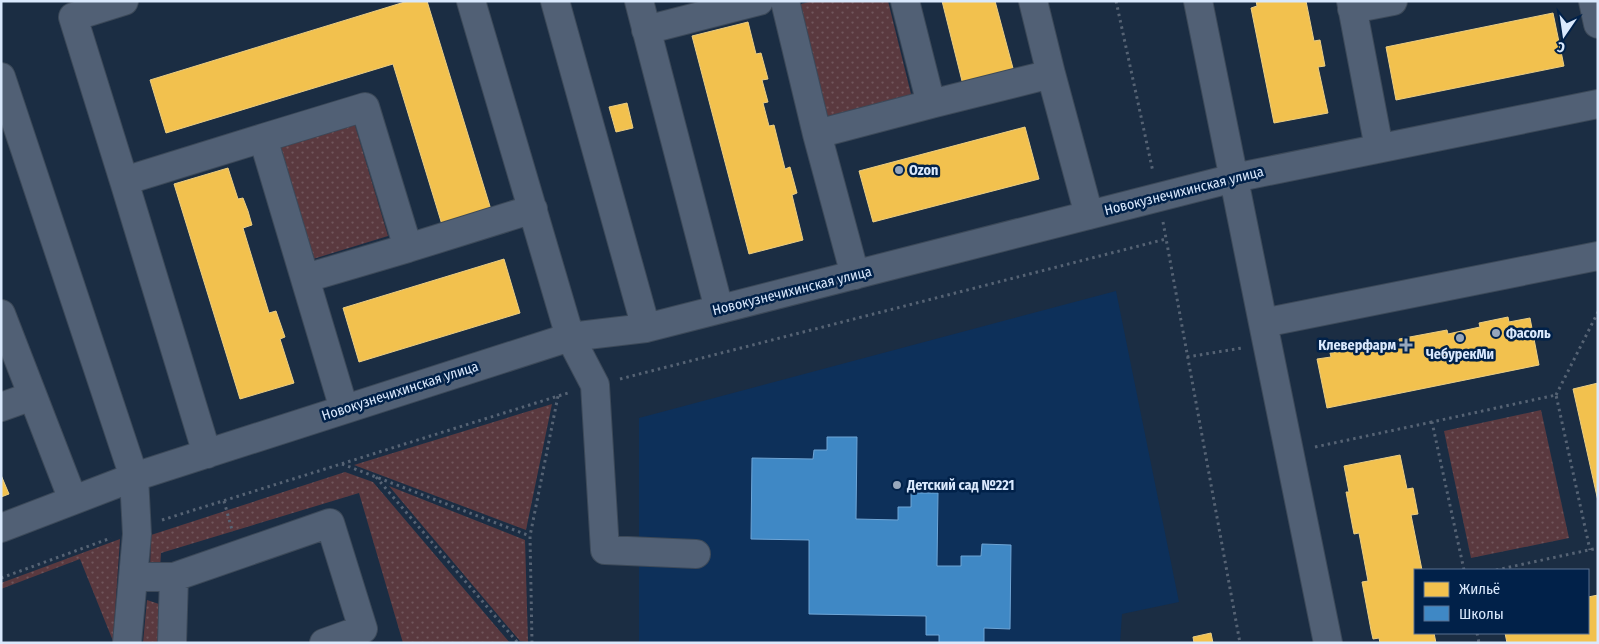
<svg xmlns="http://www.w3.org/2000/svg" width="1599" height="644" font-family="'Fira Sans Condensed',sans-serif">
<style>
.built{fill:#0d305a}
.green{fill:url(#green-dots)}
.homes{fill:#f2c14e;stroke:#ebcd82}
.schools{fill:#3f88c5;stroke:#6ea5d6}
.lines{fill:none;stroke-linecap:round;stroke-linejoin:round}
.minor-casing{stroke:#3c4959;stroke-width:30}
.path{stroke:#566374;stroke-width:3;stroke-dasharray:2.5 4;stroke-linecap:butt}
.minor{stroke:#516075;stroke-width:28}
.poi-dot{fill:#97a7bc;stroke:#012149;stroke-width:2}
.labels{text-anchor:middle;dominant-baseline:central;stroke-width:5;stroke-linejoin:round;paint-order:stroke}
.poi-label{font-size:14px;font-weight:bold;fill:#dae9fd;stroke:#012149;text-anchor:start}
.street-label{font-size:14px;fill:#dae9fd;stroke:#012149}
</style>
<defs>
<pattern id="green-dots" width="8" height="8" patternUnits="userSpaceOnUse" patternTransform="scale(1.25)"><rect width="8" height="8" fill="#5a393f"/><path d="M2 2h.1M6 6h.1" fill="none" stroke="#71565c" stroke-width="1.8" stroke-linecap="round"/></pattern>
</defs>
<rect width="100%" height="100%" fill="#1b2d43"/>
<path class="built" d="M1116 291 1179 602 1122 614 1120 643H639V418Z"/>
<path class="green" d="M813 1H888L913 102 827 123 797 5Z
M354 122 388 236 313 259 279 144Z
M552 404 526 530 354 465Z
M1541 410 1569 538 1471 558 1444 431Z
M345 472 373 482 510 643H403L359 493 161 553 160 569 150 570 151 535Z
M389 486 525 540 528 642 520 641Z
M120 539 113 641 80 559 1 589V583Z
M147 600 159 604 158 643H143Z"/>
<path class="homes" d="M408 1H427L492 213 443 228 393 64 166 133 150 80Z
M942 1H995L1014 72 963 85Z
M1256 1H1306L1314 41 1320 40 1325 66 1318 67 1328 113 1274 123 1251 8 1257 6Z
M1553 13 1564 66 1396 100 1386 47Z
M748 22 756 54 761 53 768 79 762 80 768 102 763 103 769 126 774 125 785 169 790 167 797 193 792 195 803 240 749 254 692 36Z
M627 103 633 128 616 132 609 107Z
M1025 127 1039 179 873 222 859 171Z
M228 168 238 199 243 198 248 211 252 225 243 228 269 313 276 311 285 337 280 339 294 383 240 399 174 184Z
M504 259 520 313 359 362 343 308Z
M1508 317 1509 322 1530 318 1539 365 1327 408 1317 359 1331 357 1330 353 1378 343V347L1400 343 1399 339 1447 330 1448 334 1480 327 1479 323Z
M1598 383V501L1573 389Z
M1400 455 1407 489 1413 488 1418 514 1411 515 1422 570H1415V633H1434L1436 643H1380L1379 638 1373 639 1371 630 1362 582 1368 581 1359 533 1354 534 1346 492H1349L1344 466Z
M1 475 9 494 1 497Z
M1598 595V643H1507L1505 633H1588V597Z
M1211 633 1213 643H1194L1193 637Z"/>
<path class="schools" d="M827 437H857L856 519 898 520V507H911V493H938L937 566H961V556H981L982 544 1011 545 1010 629 984 628V643H939V635H926V616L809 614V540L751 539 752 458 813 459 814 450H827Z"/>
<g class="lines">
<g class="minor-casing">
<path id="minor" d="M471 1 570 337 595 385 605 550 696 554
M555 1 646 328
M639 1 719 309
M785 1 817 134
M905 1 931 104 1051 74 1089 215
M1033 1 1051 74
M1198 1 1263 323
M1351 1 1379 148
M1593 1 1598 24
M1352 9 1393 1
M646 30 759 1
M1 77 134 477 137 534 127 643
M263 138 365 107 408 248 306 278
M124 181 73 17 124 1
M408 248 533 209
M855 275 817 134 931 104
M1 314 73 500
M1 407 32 396
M207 454 124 181 263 138 344 409
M1 528 134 477 570 337 646 328 1234 178 1598 104
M133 577H174L330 523 363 629 324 643
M172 643 174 577
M1328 643 1263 323 1598 256"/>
</g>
<path class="path" d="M1116 1 1153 172
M1163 222 1240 643
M1187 357 1242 348
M620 379 1166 239
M1556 395 1598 312
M1315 447 1432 422
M342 464 530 536
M376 477 518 643
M224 501 232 530
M162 520 571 392
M1464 570 1432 422 1556 395 1590 550
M1496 570 1598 548
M1 578 111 538
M1477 633 1479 643
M532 643 530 536 558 396"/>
<use href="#minor" class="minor"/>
</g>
<g class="poi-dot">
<circle cx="899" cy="170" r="5"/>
<circle cx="1496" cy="333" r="5"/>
<circle cx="1460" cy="338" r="5"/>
<path d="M1403.5 337.5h5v5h5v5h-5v5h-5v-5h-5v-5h5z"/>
<circle cx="897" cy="485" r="5"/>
</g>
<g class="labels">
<g class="poi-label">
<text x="909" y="170">Ozon</text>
<text x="1506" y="333">Фасоль</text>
<text x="1396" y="345" text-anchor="end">Клеверфарм</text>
<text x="1460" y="354" text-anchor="middle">ЧебурекМи</text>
<text x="907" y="485">Детский сад №221</text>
</g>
<g class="street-label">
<text transform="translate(1184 191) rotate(-14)">Новокузнечихинская улица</text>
<text transform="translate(792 291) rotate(-14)">Новокузнечихинская улица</text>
<text transform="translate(400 391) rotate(-18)">Новокузнечихинская улица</text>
</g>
</g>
<rect width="1599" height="644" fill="none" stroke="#dae9fd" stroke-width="5"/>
<rect x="1414" y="569" width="175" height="65" fill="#012149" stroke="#587191"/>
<rect x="1424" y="582" width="25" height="15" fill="#f2c14e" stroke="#587191"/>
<text x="1459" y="594" font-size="15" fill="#dae9fd">Жильё</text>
<rect x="1424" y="606" width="25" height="15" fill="#3f88c5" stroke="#587191"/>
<text x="1459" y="619" font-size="15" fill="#dae9fd">Школы</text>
<g transform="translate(1564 35) rotate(193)" stroke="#012149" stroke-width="4" paint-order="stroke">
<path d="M0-4L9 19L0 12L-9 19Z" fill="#dae9fd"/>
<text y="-8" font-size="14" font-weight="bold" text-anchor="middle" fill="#dae9fd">С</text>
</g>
</svg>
